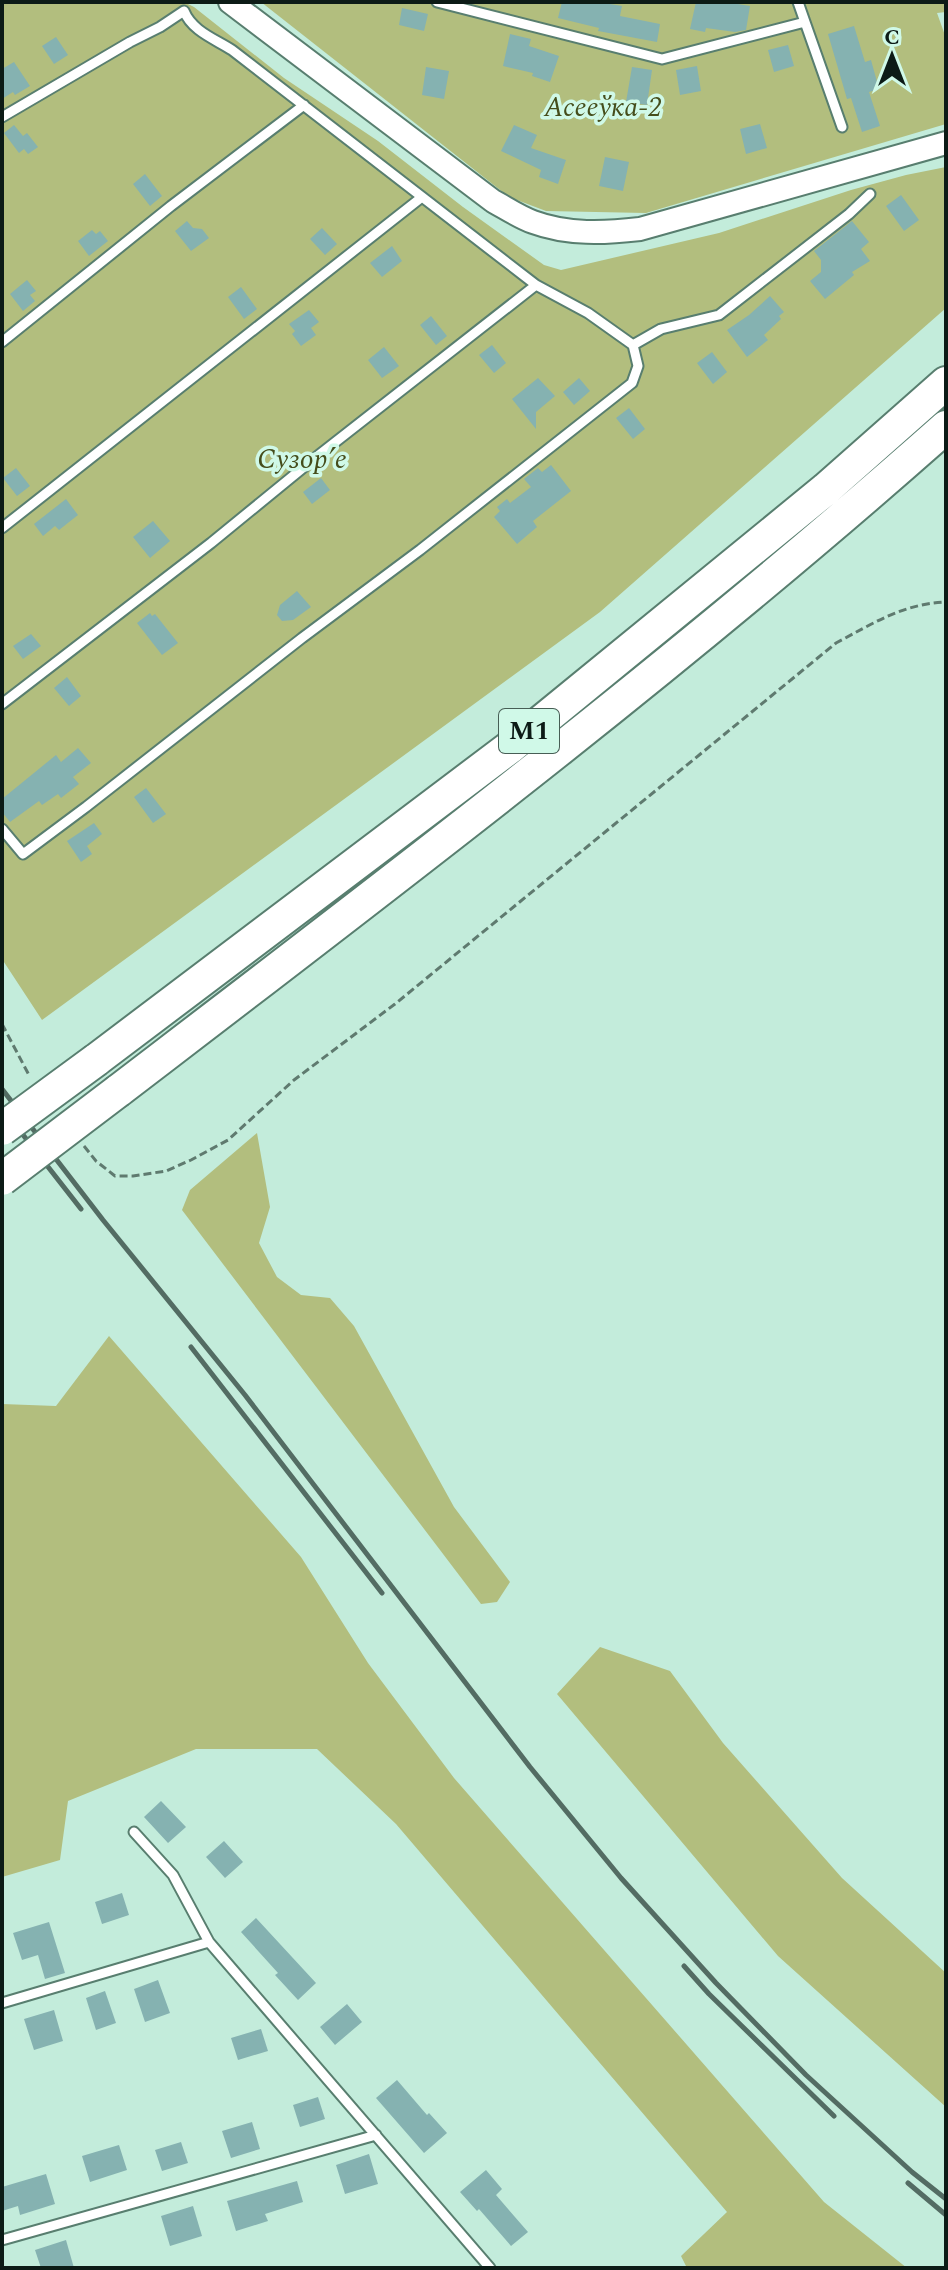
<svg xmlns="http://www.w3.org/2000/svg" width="948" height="2270" font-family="Spectral,serif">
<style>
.green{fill:#b2be7e}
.building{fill:#85b2b1}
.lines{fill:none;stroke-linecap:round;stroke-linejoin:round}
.service-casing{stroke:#587e6f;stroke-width:13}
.tertiary-casing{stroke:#587e6f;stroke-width:26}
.motorway-casing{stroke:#587e6f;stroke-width:36}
.path{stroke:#5f7a6f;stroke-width:3;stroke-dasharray:8 4;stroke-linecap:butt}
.service{stroke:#fff;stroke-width:9}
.tertiary{stroke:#fff;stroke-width:22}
.motorway{stroke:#fff;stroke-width:32}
.rail{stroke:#536c63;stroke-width:5}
.motorway-bridge-casing{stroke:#587e6f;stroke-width:36;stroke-linecap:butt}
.motorway-bridge{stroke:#fff;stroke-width:32}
.labels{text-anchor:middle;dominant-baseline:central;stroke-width:7;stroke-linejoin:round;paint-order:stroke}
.shield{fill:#d0f9e8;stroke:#475e55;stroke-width:2}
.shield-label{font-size:26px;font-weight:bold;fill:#0c1b16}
.park-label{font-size:28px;font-style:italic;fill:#454d1b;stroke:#d0f9e8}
</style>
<rect width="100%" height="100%" fill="#c3ecdb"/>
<path class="green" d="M2 2H184L194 7 284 78 378 141 463 207 544 265 561 270 719 233 851 190 906 175 946 167V308L600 612 42 1020 2 959Z
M261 2H946V12L937 13 946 38V124L646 213 546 211 509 197Z
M257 1133 270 1207 259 1243 277 1277 301 1295 330 1298 354 1326 454 1507 510 1582 497 1602 481 1604 182 1210 190 1190Z
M109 1336 301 1557 368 1663 454 1778 824 2202 907 2268H687L681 2256 727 2212 396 1824 317 1749H196L68 1801 60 1860 2 1877V1404L56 1406Z
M600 1647 670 1671 723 1743 842 1878 946 1973V2107L778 1956 557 1694Z"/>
<path class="building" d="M562 2H598L622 6 620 16 660 24 657 42 598 31 599 28 558 18Z
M696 2H726L750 6 746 30 735 32 706 28 705 32 690 29Z
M402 8 428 14 424 31 399 25Z
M854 26 865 62 871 60 879 89 869 92 880 126 862 132 851 98 847 99 828 34Z
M510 34 531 39 529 46 559 56 550 82 532 76 533 73 503 66Z
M56 37 68 55 54 64 42 46Z
M788 45 794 66 774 72 768 50Z
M14 62 30 86 15 95 13 92 2 99V69Z
M697 66 701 91 680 95 676 70Z
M426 67 449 71 444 99 422 95Z
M632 67 652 70 647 105 626 102Z
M760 124 767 148 746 154 740 129Z
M14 125 23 136 27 133 38 147 28 154 24 149 19 153 4 133Z
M514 125 537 135 531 148 566 160 558 184 539 177 541 170 501 151Z
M605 157 629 162 623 191 599 186Z
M145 174 162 196 150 206 133 184Z
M901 195 919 220 904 231 886 206Z
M187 221 193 228 202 229 209 238 191 251 175 231Z
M852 221 869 242 861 249 870 261 852 272 854 275 825 299 810 281 821 272V260L814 251Z
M322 228 337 244 325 255 310 239Z
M92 230 96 234 100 231 108 241 89 256 78 241Z
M392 246 402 261 382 277 370 263Z
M27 280 36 291 30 295 35 301 23 311 10 294Z
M241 287 257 309 244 319 228 297Z
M770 296 784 312 779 316 781 319 764 335 768 340 747 357 727 330 749 315Z
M309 310 319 322 311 328 316 335 301 346 292 334 295 331 289 324Z
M431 316 447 336 436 345 420 325Z
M492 345 506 363 494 373 479 355Z
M384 347 399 366 382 378 368 360Z
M712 352 727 372 713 384 697 363Z
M538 378 555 396 536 412V429L512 399Z
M579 378 590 391 574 405 563 392Z
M629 408 645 429 633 439 616 418Z
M551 465 571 491 533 521 537 527 517 544 494 517 500 511 497 507 507 499 510 503 531 487 524 479 538 468 542 472Z
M16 468 30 486 17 496 3 478Z
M321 478 330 490 312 504 303 492Z
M66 499 78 515 59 530 55 526 43 536 34 524Z
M153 521 170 541 150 558 133 537Z
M297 591 311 607 293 620 282 621 277 615 280 605Z
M150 613 152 616 155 614 178 643 162 655 137 623Z
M31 634 41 646 23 659 13 646Z
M67 677 81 696 69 706 54 688Z
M78 748 91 763 73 777 79 784 61 798 58 794 42 805 39 801 10 822 2 812V799L56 755 61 762Z
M146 788 166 814 153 823 134 797Z
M94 823 102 834 87 846 92 854 81 862 67 841Z
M161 1801 186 1827 168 1843 144 1817Z
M224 1841 243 1862 225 1878 206 1857Z
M122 1893 129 1915 102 1924 95 1902Z
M256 1918 316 1983 298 2000 275 1975 278 1973 241 1932Z
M49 1922 65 1973 45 1979 38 1955 22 1960 13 1933Z
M158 1980 170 2013 145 2022 134 1989Z
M105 1991 116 2023 96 2030 86 1998Z
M347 2004 362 2022 335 2045 320 2027Z
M54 2010 63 2041 34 2050 24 2019Z
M261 2029 268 2051 238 2060 231 2038Z
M397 2080 427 2115 429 2113 447 2133 424 2153 376 2098Z
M318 2097 325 2119 300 2127 293 2105Z
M252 2122 260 2149 231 2158 222 2131Z
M181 2142 188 2163 162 2171 155 2150Z
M119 2145 127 2170 90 2182 82 2156Z
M369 2154 378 2184 345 2194 336 2165Z
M486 2170 502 2189 496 2195 528 2232 511 2246 479 2209 477 2211 460 2192Z
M46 2174 55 2204 20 2215 18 2206 2 2211V2187Z
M297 2181 303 2202 265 2214 268 2221 236 2231 227 2201Z
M193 2206 202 2236 170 2246 161 2216Z
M66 2240 74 2268H41L35 2250Z"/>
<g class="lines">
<g class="service-casing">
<path id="service" d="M437 2 662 59 805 22 798 2
M805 22 842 127
M2 117 130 42 160 27 184 11C192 31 215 39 232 50L536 285 315 458 211 543 2 704
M2 342 171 206 304 105
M633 345 661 329 719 315 849 214 870 194
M2 528 422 197
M2 829 23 854 86 807 302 638 420 550 632 383 638 366 633 345 588 313 536 285
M134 1832 173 1875 209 1942 490 2268
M2 2003 209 1942
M2 2240 376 2135"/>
</g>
<g class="tertiary-casing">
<path id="tertiary" d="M230 2 493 201C506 208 519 217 533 222 568 235 605 233 640 229L946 143"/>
</g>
<g class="motorway-casing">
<path id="motorway" d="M96 1060 509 748 826 489 946 383
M118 1091C399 876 681 662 946 427"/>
</g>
<path class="path" d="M2 1024 30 1077
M84 1146 96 1161 115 1176H133L166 1171 191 1160 228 1140 294 1080 395 1004 836 643C874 623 902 604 946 602"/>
<use href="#service" class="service"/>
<use href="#tertiary" class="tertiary"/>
<use href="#motorway" class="motorway"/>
<path class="rail" d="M2 1089 103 1220 245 1395 530 1767 621 1878 716 1983 806 2075 912 2172 946 2199
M2 1108 81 1209
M191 1347 382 1593
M684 1966 709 1994 834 2116
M908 2183 946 2215"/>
<g class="motorway-bridge-casing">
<path id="motorway-bridge" d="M2 1129 96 1060
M2 1179 118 1091"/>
</g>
<use href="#motorway-bridge" class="motorway-bridge"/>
</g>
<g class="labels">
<rect class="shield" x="499" y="709" width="60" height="44" rx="6"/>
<g class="shield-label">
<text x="529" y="731">М1</text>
</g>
<g class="park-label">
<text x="603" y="107">Асееўка-2</text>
<text x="302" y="459">Сузорʼе</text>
</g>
</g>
<rect width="948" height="2270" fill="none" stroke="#0c1b16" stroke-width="8"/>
<g transform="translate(892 56)" stroke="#d0f9e8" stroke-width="6" paint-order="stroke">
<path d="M0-6L14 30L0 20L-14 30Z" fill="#0c1b16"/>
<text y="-12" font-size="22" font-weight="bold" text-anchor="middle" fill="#0c1b16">С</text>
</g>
</svg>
